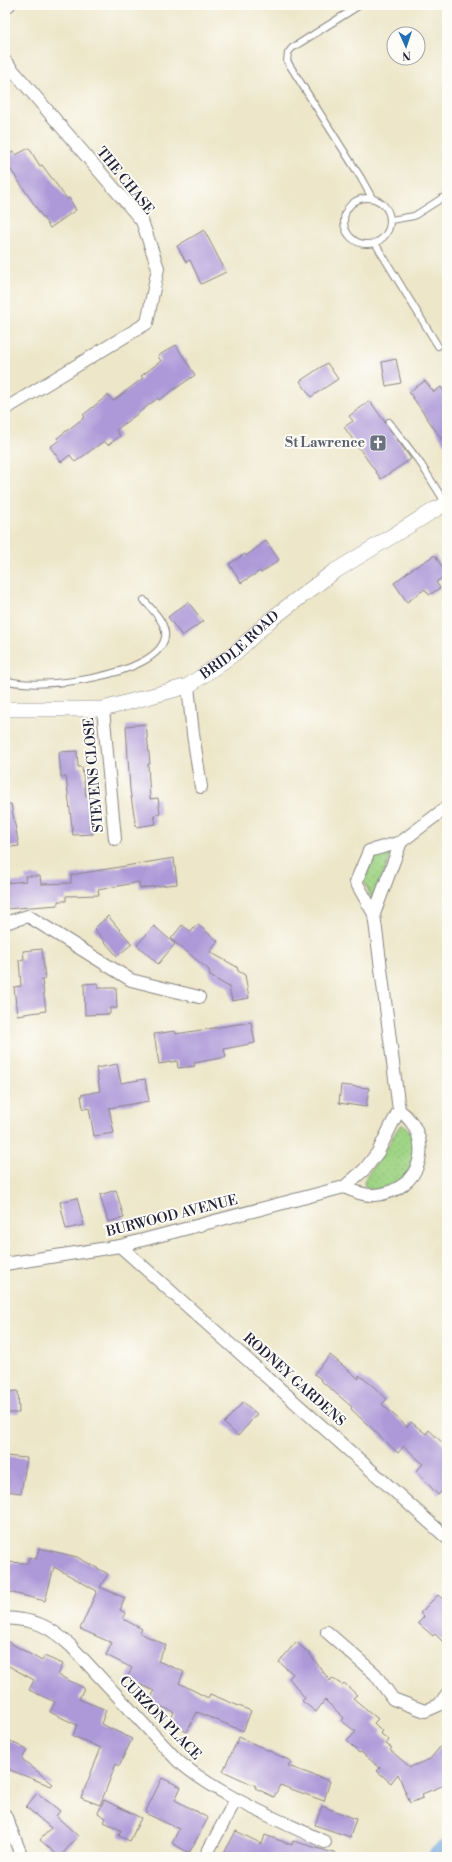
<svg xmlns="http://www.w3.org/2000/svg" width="452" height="1862" font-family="'Libre Bodoni',serif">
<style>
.grass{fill:url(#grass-dots);stroke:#617c60}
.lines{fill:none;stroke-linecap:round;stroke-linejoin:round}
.river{stroke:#6fa5dd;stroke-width:27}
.building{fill:#ad98d8}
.service-casing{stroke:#888482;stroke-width:8}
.minor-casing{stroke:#888482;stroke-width:14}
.tertiary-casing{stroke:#888482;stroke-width:16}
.service{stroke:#fff;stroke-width:6}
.minor{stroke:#fff;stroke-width:12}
.tertiary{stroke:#fff;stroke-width:15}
.labels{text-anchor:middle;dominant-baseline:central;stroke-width:4;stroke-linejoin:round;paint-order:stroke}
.street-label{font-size:14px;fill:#22223b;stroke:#fdfcf7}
.worship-label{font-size:14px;font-weight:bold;fill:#5b616d;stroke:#fdfcf7;text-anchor:end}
</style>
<defs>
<pattern id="grass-dots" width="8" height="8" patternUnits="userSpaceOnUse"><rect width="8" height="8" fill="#a0d586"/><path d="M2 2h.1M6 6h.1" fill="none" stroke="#8ab775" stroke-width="1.8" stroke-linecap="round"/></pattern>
</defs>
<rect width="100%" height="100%" fill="#fdfcf7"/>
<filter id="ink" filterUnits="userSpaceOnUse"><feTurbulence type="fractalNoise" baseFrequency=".025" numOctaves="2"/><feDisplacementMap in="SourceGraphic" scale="8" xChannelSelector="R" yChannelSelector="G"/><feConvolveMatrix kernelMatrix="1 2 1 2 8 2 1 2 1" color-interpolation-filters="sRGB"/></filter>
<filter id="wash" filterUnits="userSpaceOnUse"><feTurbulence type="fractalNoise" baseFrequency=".012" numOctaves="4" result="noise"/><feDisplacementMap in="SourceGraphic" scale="16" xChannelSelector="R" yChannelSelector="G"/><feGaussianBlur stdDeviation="0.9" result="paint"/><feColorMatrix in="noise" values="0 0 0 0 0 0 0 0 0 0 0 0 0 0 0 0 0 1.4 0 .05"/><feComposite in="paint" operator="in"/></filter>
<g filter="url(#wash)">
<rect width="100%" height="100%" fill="#ede6c9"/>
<path class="grass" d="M393 850 373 901 364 881 374 856Z
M403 1125C432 1143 405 1201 366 1188L364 1183 365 1179 388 1146 397 1130 400 1126Z"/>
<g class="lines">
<path class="river" d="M442 1857 447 1853"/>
</g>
<g id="blocks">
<path class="building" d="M29 148 40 166 42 165 67 199 69 198 76 210 50 228 5 161V157L14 151 16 155Z
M204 230 226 272 201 284 190 260 186 262 177 246Z
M176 345 195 375 159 400 158 398 116 430 120 436 108 445 104 441 75 462 70 455 61 462 50 447 58 441 57 438 85 417 83 415 108 395 113 401 143 378 141 376 161 361 158 356Z
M396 359 401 383 386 386 382 362Z
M327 363 338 379 311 397 300 381Z
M425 381 434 392 441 387 447 396V447L409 392Z
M370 401 411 459 381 479 344 427 353 421 349 416Z
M266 541 279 560 261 573 260 571 241 583 229 564 245 554 246 556Z
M435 555 447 575 436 582 440 588 429 595 425 589 407 602 394 583 412 569Z
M188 602 203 621 182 636 168 617Z
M146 724 150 764H148L150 799 158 798 160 814 154 815 156 824 136 827 130 790 126 726Z
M77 751 78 767H82L86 796H89L93 834 73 835 66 777H61L59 752Z
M5 804H11L19 846 5 848Z
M174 858 177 884 140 888 139 882 98 890 99 895 66 896V901H58V905L5 909V883L26 881 25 876H40L41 884 71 883V875Z
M108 916 132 944 117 956 94 929Z
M197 924 218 941 210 952 237 967 238 971 245 975 249 998 232 1001 229 987 210 976 209 970 171 939 182 925 191 932Z
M154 926 175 944 158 964 137 945Z
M42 949 45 979 42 980 46 1011 17 1015 14 987 21 986 19 960 24 959 23 951Z
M98 983V988H116L117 1008H110V1014L85 1015 84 984Z
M251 1022 255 1043 224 1049 226 1057 194 1063 195 1066 178 1068 177 1061 159 1064 154 1034 175 1031 176 1034Z
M117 1064 121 1083 145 1079 149 1101 109 1108 114 1133 94 1136 89 1108 83 1109 81 1095 100 1091 96 1068Z
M341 1085 369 1088 366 1107 339 1103Z
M116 1190 124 1218 108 1222 100 1195Z
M77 1198 84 1225 66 1229 60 1202Z
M330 1355 359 1379V1375L373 1386 387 1399 382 1404 407 1427 411 1422 426 1434 429 1430 447 1447V1486L438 1495 416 1471 423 1464 404 1446 398 1453 351 1409 352 1407 320 1380 321 1379 314 1374Z
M18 1391 19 1413H5V1392Z
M243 1402 257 1414 238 1436 224 1423Z
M5 1456 27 1458 21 1493 5 1491Z
M39 1548 77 1557 108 1574 100 1587 125 1598 120 1610 126 1613 123 1619 142 1629 140 1633 166 1645 158 1661 184 1672 179 1683 208 1698 210 1694 251 1711 243 1731 197 1712 187 1732 169 1723 174 1712 150 1702 154 1691 127 1678 132 1668 106 1655 112 1643 80 1629 97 1591 54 1567 45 1601 5 1591V1562L28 1563 29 1557 36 1559Z
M438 1595 447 1603V1646L435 1634 433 1636 418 1623 424 1617 420 1613Z
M5 1640 42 1661 44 1656 63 1664 58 1675 84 1688 79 1699 106 1710 101 1724 132 1739 119 1766 116 1764 100 1805 81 1798 101 1748 73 1736 77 1725 50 1712 55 1702 29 1690 34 1680 5 1664Z
M296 1642 309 1653 330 1681 332 1678 342 1685 344 1683 357 1695 353 1698 378 1719 374 1723 382 1731 380 1733 389 1740 386 1744 392 1748 390 1750 410 1767 430 1759 447 1739V1784L422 1794 423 1798 410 1803 398 1774 391 1783 377 1771 380 1768 361 1752 359 1753 347 1741 356 1732 342 1721 344 1718 325 1700 316 1712 302 1701 305 1698 289 1678 293 1674 279 1662Z
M239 1737 291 1761 288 1766 330 1781 324 1801 280 1785 274 1797 255 1788 256 1786 223 1771Z
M5 1738 27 1750 22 1759 53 1784 51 1786 5 1768Z
M162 1778 181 1787 175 1800 208 1818 189 1853 172 1843 179 1829 145 1813Z
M37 1793 60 1811 56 1816 78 1836 60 1857 40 1840 51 1828 26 1807Z
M104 1800 141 1818 130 1841 119 1836 121 1830 104 1822 106 1818 98 1813Z
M322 1806 356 1819 350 1837 315 1825Z
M236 1831 262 1844 265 1835 292 1845 293 1841 337 1854 336 1857H222Z"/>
</g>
</g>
<g filter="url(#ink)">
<use href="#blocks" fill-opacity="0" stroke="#888482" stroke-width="1"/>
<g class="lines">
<g class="service-casing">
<path id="service" d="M360 5 292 48 288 53 287 61 361 178 372 198
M344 221a23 23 0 1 1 46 0a23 23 0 1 1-46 0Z
M391 220 414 216 447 195
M375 243 438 346
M389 422 421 464 446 504
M5 680C36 691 158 677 165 637 167 623 152 610 144 600"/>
</g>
<g class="minor-casing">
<path id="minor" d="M5 8 9 5
M5 61 142 221 158 268 147 323 5 409
M188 686 193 734 201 787
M103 709 115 839
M374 914 356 882 369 851 401 842
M5 923 28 916 131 980 199 997
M344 1187C354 1191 364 1196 374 1195 422 1192 437 1138 399 1110
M120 1246 447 1538
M5 1264 120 1246 344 1187 365 1169 378 1152 399 1110 374 914 401 842 447 807
M5 1618C36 1620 48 1625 71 1646L178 1761C221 1797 275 1818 325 1842
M327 1632 375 1674 393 1699 425 1711 439 1705 447 1694
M5 1815 22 1857
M205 1857 236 1799"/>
</g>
<g class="tertiary-casing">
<g id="tertiary">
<path id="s1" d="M5 709H103L188 686 235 653 270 620 332 573 436 509 447 504"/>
</g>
</g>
<use href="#service" class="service"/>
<use href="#minor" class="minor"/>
<use href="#tertiary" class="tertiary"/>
</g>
</g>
<defs>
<g id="church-square" transform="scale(0.9)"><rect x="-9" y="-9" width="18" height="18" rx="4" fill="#6b7280" stroke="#fdfcf7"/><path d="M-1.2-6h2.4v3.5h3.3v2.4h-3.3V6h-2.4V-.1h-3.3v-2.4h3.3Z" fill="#fff"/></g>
</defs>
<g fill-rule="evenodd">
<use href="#church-square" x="378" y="443"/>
</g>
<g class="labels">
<g class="street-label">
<text transform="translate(125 181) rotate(51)">THE CHASE</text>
<text stroke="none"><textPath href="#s1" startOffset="252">BRIDLE ROAD</textPath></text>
<text transform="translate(94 775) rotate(-95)">STEVENS CLOSE</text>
<text transform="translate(172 1216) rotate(-14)">BURWOOD AVENUE</text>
<text transform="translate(294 1380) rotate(42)">RODNEY GARDENS</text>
<text transform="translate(160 1718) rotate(46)">CURZON PLACE</text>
</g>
<g class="worship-label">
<text x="365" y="443">St Lawrence</text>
</g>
</g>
<rect width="452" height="1862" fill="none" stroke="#fdfcf7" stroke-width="20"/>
<g transform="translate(406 46) rotate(177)"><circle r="19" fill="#fdfcf7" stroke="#a5a5ac"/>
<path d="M0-3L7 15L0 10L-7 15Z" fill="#1f6fb2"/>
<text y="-6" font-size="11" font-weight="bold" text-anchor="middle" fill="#22223b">N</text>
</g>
</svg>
